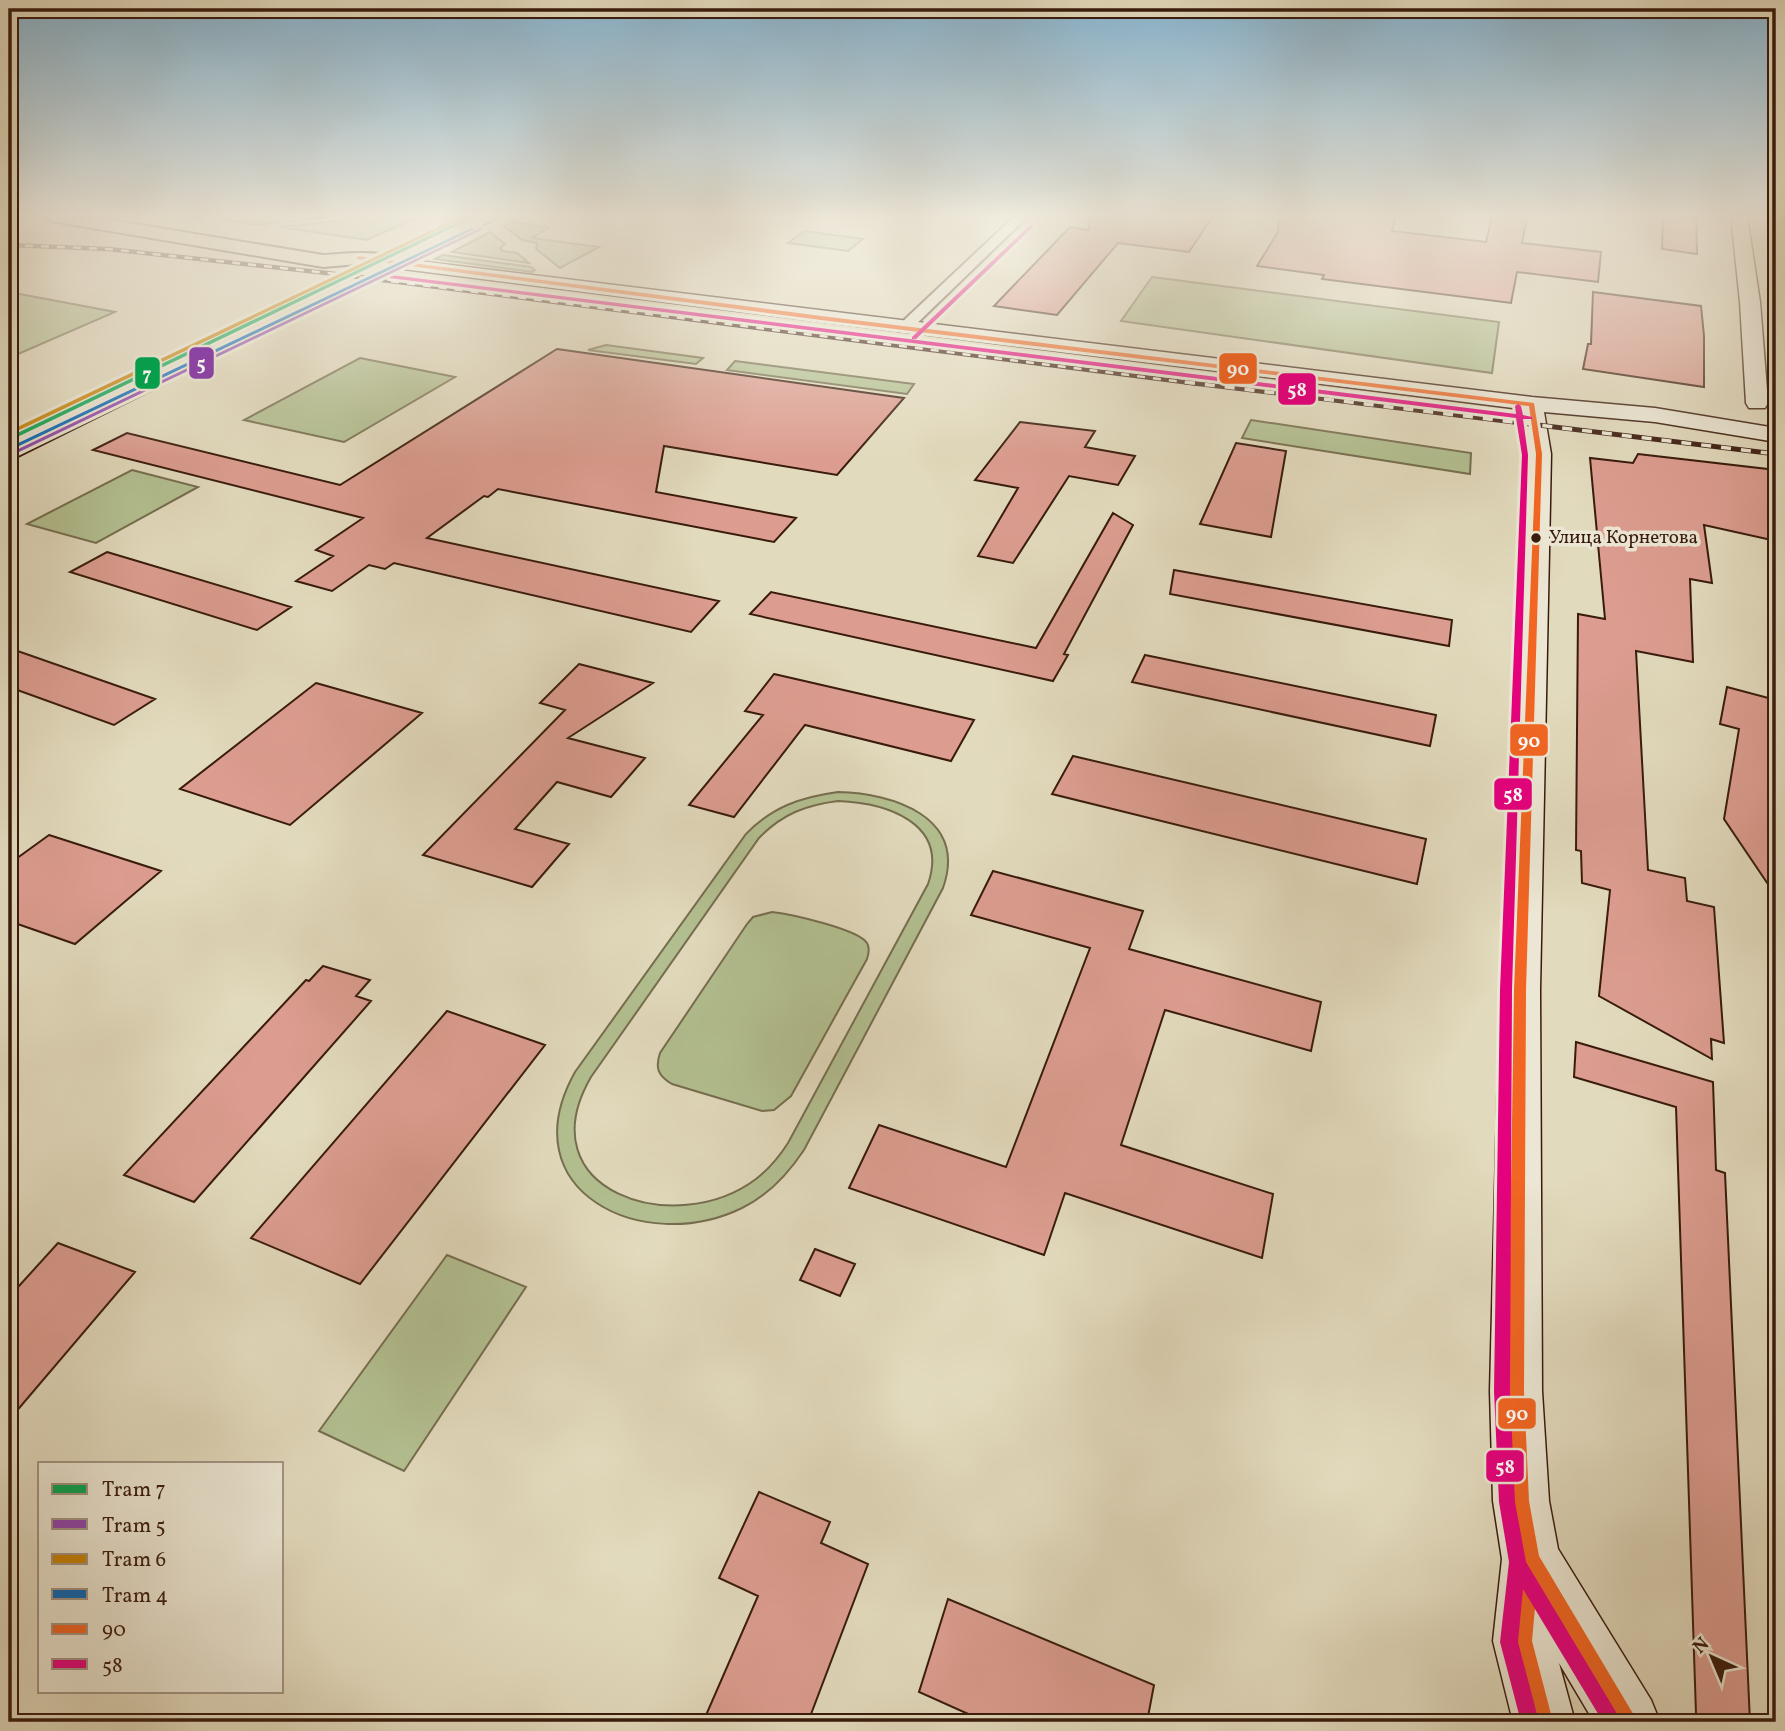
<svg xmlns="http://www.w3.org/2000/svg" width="1785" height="1731" font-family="Vollkorn,serif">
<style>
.green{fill:#b3c091;stroke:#766e4f;stroke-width:2;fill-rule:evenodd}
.building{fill:#dc9d90;stroke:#391b0d;stroke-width:2}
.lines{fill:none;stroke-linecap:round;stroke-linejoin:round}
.street-casing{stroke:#634b39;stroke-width:4}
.secondary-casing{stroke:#391b0d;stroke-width:3}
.primary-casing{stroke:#391b0d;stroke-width:4}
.highway-casing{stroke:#391b0d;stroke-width:4}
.street{fill:#ece7d4;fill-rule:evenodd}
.secondary{fill:#ece7d4;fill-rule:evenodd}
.primary{fill:#e2dabd;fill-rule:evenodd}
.highway{fill:#e2dabd;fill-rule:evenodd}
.rail-far1-casing{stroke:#391b0d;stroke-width:4.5}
.rail-casing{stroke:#391b0d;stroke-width:5}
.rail-far1{stroke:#ece7d4;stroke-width:2.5;stroke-dasharray:8;stroke-linecap:butt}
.rail{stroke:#ece7d4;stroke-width:3.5;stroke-dasharray:10;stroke-linecap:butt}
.bus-1-casing{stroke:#ece7d4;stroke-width:6}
.bus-2-casing{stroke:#ece7d4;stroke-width:6}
.bus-1{fill:#f26522;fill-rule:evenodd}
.bus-2{fill:#e5007d;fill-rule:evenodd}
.tram-1-casing{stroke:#ece7d4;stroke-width:6}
.tram-2-casing{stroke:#ece7d4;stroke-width:6}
.tram-3-casing{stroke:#ece7d4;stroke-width:6}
.tram-4-casing{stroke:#ece7d4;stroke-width:6}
.tram-1{fill:#00a651;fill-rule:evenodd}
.tram-2{fill:#8e44ad;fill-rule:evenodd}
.tram-3{fill:#c88303;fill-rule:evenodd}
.tram-4{fill:#0065bd;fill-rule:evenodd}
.bus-dot{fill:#391b0d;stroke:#ece7d4;stroke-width:2.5}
.labels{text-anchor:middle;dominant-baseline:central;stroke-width:7;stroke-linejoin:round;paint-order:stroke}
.far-bus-label{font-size:19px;fill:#391b0d;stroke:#ece7d4;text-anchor:start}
.line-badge{stroke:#ece7d4;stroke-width:2.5}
.badge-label{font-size:19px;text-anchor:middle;font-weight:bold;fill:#fff}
</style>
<rect width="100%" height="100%" fill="#e2dabd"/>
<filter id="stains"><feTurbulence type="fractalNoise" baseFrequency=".00286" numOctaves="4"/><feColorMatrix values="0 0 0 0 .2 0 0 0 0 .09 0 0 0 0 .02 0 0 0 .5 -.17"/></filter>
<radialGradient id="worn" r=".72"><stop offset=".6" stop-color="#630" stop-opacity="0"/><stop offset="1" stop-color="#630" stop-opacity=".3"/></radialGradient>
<path class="green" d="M226 216H338L256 225 219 219Z
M387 216H420L367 240 280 227 353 219 372 221Z
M511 222 550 227 532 238 599 247 560 268 536 249 537 243 522 240 504 226Z
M804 231 863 239 848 251 788 243Z
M490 232 505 244 500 248 503 251 517 253 529 263 452 252Z
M443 255 531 267 535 270 532 272 435 259Z
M1152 277 1499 322 1492 373 1121 321Z
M9 292 115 312 9 358Z
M606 345 703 358 696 364 588 350Z
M360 358 455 377 344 442 244 420Z
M735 361 914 384 907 394 727 370Z
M1251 420 1471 453 1470 474 1242 438Z
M132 470 198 487 96 543 27 524Z
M838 792C893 793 968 817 943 888L804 1150C788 1174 769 1195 742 1208 644 1256 508 1192 575 1072L746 834C772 807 801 797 838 792ZM838 801C887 803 949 823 928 884L788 1143C779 1157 769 1169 756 1179 675 1240 525 1191 591 1077L759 838C782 814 806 805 838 801Z
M772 912C790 914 858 929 867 943 870 948 869 953 867 959L791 1096 774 1110 762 1111 672 1084C658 1076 655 1068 660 1053L747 924 753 917Z
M447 1255 526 1287 404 1471 319 1431Z"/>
<path class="building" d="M1090 216H1213L1189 252 1118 243 1057 315 994 306 1070 227 1089 230Z
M1279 216H1396L1392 231 1486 242 1492 216H1527L1522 243 1601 252 1598 282 1517 272 1511 303 1322 279 1324 275 1257 266 1278 232Z
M1663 216H1696L1697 254 1662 249Z
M1593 292 1701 306 1704 336V387L1583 369 1588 344H1591Z
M557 349 904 398 837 475 664 446 656 492 796 518 774 542 498 489 488 497 484 496 427 538 719 601 691 632 394 563 385 569 369 565 332 591 296 581 333 556 316 550 363 518 93 450 127 433 340 485Z
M1020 422 1095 431 1085 447 1135 456 1118 485 1069 476 1013 563 978 556 1018 488 975 480Z
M1236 443 1286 451 1271 537 1200 524Z
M1638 454 1776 470V541L1704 525 1712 583 1690 579 1693 662 1636 651 1648 870 1685 878 1687 901 1714 907 1724 1043 1711 1039 1712 1059 1599 996 1610 890 1582 883 1581 851 1576 850 1578 614 1605 619 1590 458 1633 463Z
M1113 513 1133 525 1064 654 1068 655 1053 681 750 614 771 592 1036 648Z
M107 552 291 607 257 630 70 572Z
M1174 570 1452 620 1449 646 1170 594Z
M9 648 155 699 114 725 9 687Z
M1145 655 1436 715 1430 746 1132 682Z
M579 664 653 683 568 738 645 758 611 797 557 782 515 829 569 844 532 887 423 855 565 710 540 703Z
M774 674 974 720 951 761 805 725 734 817 689 805 763 715 745 711Z
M316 683 422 713 290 825 180 789Z
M1727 687 1776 700V896L1724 819 1739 729 1720 724Z
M1073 756 1426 839 1417 884 1052 794Z
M49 835 161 871 75 944 9 921V864Z
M993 871 1143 911 1129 949 1321 1002 1311 1051 1165 1010 1121 1145 1273 1194 1262 1258 1065 1193 1044 1255 849 1188 879 1125 1006 1167 1090 948 971 915Z
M323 966 370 980 356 996 371 1001 194 1202 124 1175 306 980 309 981Z
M447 1011 545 1045 360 1284 251 1238Z
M1576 1042 1713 1082 1716 1170 1725 1173 1750 1722H1715L1696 1714 1676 1107 1574 1077Z
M58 1243 135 1272 9 1420V1297Z
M815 1249 855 1264 840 1296 800 1280Z
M759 1492 830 1522 821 1543 868 1564 808 1722H703L758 1596 719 1578Z
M948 1599 1154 1685 1147 1722H986L919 1692Z"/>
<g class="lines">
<g class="street-casing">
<path id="street" d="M1015 216H1028L909 331H899L897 328 899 325Z"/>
</g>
<g class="secondary-casing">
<path id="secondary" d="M1731 216H1747L1760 302 1768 403 1765 408H1749L1746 403 1740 302Z
M393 258 1532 397 1655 408 1776 428V442L1655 422 1544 412 1551 454 1540 990 1542 1391 1549 1501 1558 1549 1651 1700 1660 1722H1594L1559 1663 1575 1722H1513L1493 1641 1502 1559 1493 1501 1490 1391 1500 990 1527 454 1521 409 387 267 384 263Z"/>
</g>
<g class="primary-casing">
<path id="primary" d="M42 216H86L323 255C342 254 390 248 403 263L393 269 358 264 323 267 51 221Z"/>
</g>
<g class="highway-casing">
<path id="highway" d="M476 216H500L18 456 9 458V441Z"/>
</g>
<use href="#street" class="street"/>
<use href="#secondary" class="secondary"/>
<use href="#primary" class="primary"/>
<use href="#highway" class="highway"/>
<g class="rail-far1-casing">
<path id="rail-far1" d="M9 245 108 249 327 273 1199 384"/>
</g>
<g class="rail-casing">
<path id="rail" d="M1185 382 1776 454"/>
</g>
<use href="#rail-far1" class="rail-far1"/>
<use href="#rail" class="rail"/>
<g class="bus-1-casing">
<path id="bus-1" d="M358 256 821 316 1534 403 1542 454 1526 990 1524 1391 1529 1501 1539 1556 1638 1722H1619L1537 1585 1532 1641 1553 1722H1535L1514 1641 1524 1561 1513 1501 1508 1391 1514 990 1536 454 1529 406 821 320 356 259Z"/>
</g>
<g class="bus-2-casing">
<path id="bus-2" d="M1030 225 1034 226 916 339H912V337Z
M391 275 1516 414 1515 406 1518 404 1521 406 1523 415 1532 417V419H1523L1528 455 1512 990 1510 1391 1515 1502 1526 1562 1622 1722H1603L1523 1589 1518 1642 1539 1722H1521L1500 1642 1509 1562 1499 1502 1494 1391 1500 990 1522 455 1516 418 389 278Z"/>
</g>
<use href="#bus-1" class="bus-1"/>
<use href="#bus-2" class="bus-2"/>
<g class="tram-1-casing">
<path id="tram-1" d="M470 216H477L9 441V437Z"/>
</g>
<g class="tram-2-casing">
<path id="tram-2" d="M480 228 484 229 17 453 12 452Z"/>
</g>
<g class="tram-3-casing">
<path id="tram-3" d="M461 216H468L9 435V431Z"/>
</g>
<g class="tram-4-casing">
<path id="tram-4" d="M471 228 475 229 17 447 12 446Z"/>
</g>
<use href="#tram-1" class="tram-1"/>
<use href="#tram-2" class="tram-2"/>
<use href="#tram-3" class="tram-3"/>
<use href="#tram-4" class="tram-4"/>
</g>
<linearGradient id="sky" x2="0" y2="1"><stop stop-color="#87b6d3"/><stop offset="0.47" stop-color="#f2eee1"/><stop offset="1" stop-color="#f2eee1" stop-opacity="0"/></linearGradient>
<rect width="1785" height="459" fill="url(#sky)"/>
<circle class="bus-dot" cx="1536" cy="538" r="6"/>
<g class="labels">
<g class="far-bus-label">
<text x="1549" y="538">Улица Корнетова</text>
</g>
</g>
<g class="line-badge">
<rect x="188" y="346" width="27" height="34" rx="7" fill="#8e44ad"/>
<rect x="1218" y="352" width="40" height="33" rx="7" fill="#f26522"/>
<rect x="134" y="356" width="27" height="34" rx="7" fill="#00a651"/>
<rect x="1277" y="372" width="40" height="34" rx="7" fill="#e5007d"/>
<rect x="1509" y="723" width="40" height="34" rx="7" fill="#f26522"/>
<rect x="1493" y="777" width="40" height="34" rx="7" fill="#e5007d"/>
<rect x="1497" y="1397" width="40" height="33" rx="7" fill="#f26522"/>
<rect x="1485" y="1449" width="40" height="34" rx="7" fill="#e5007d"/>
</g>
<g class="badge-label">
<text x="201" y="370">5</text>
<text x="1238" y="375">90</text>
<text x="147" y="380">7</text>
<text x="1297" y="396">58</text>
<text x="1529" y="747">90</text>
<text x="1513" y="801">58</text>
<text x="1517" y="1420">90</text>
<text x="1505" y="1473">58</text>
</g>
<rect width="1785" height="1731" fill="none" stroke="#e2dabd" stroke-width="35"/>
<rect x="10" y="10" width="1764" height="1710" fill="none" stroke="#391b0d" stroke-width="3.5"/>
<rect x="18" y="18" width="1750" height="1696" fill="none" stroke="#391b0d" stroke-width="2"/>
<rect x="38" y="1462" width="245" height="231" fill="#ece7d4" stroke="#a49584" stroke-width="2"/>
<rect x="52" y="1484" width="35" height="10" fill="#00a651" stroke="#a49584" stroke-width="2"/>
<text x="102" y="1496" font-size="21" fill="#391b0d">Tram 7</text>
<rect x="52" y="1519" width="35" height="10" fill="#8e44ad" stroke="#a49584" stroke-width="2"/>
<text x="102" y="1532" font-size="21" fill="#391b0d">Tram 5</text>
<rect x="52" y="1554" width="35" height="10" fill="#c88303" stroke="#a49584" stroke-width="2"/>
<text x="102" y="1566" font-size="21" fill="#391b0d">Tram 6</text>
<rect x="52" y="1589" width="35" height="10" fill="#0065bd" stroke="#a49584" stroke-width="2"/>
<text x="102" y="1602" font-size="21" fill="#391b0d">Tram 4</text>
<rect x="52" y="1624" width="35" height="10" fill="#f26522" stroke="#a49584" stroke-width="2"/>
<text x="102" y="1636" font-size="21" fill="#391b0d">90</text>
<rect x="52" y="1659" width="35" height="10" fill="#e5007d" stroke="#a49584" stroke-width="2"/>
<text x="102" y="1672" font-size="21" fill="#391b0d">58</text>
<g transform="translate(1712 1657) rotate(316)" stroke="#ece7d4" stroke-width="5" paint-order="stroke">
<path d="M0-5L12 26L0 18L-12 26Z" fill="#391b0d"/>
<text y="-10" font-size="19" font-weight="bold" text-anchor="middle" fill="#391b0d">N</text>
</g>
<rect width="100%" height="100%" filter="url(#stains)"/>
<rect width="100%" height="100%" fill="url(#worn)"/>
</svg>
